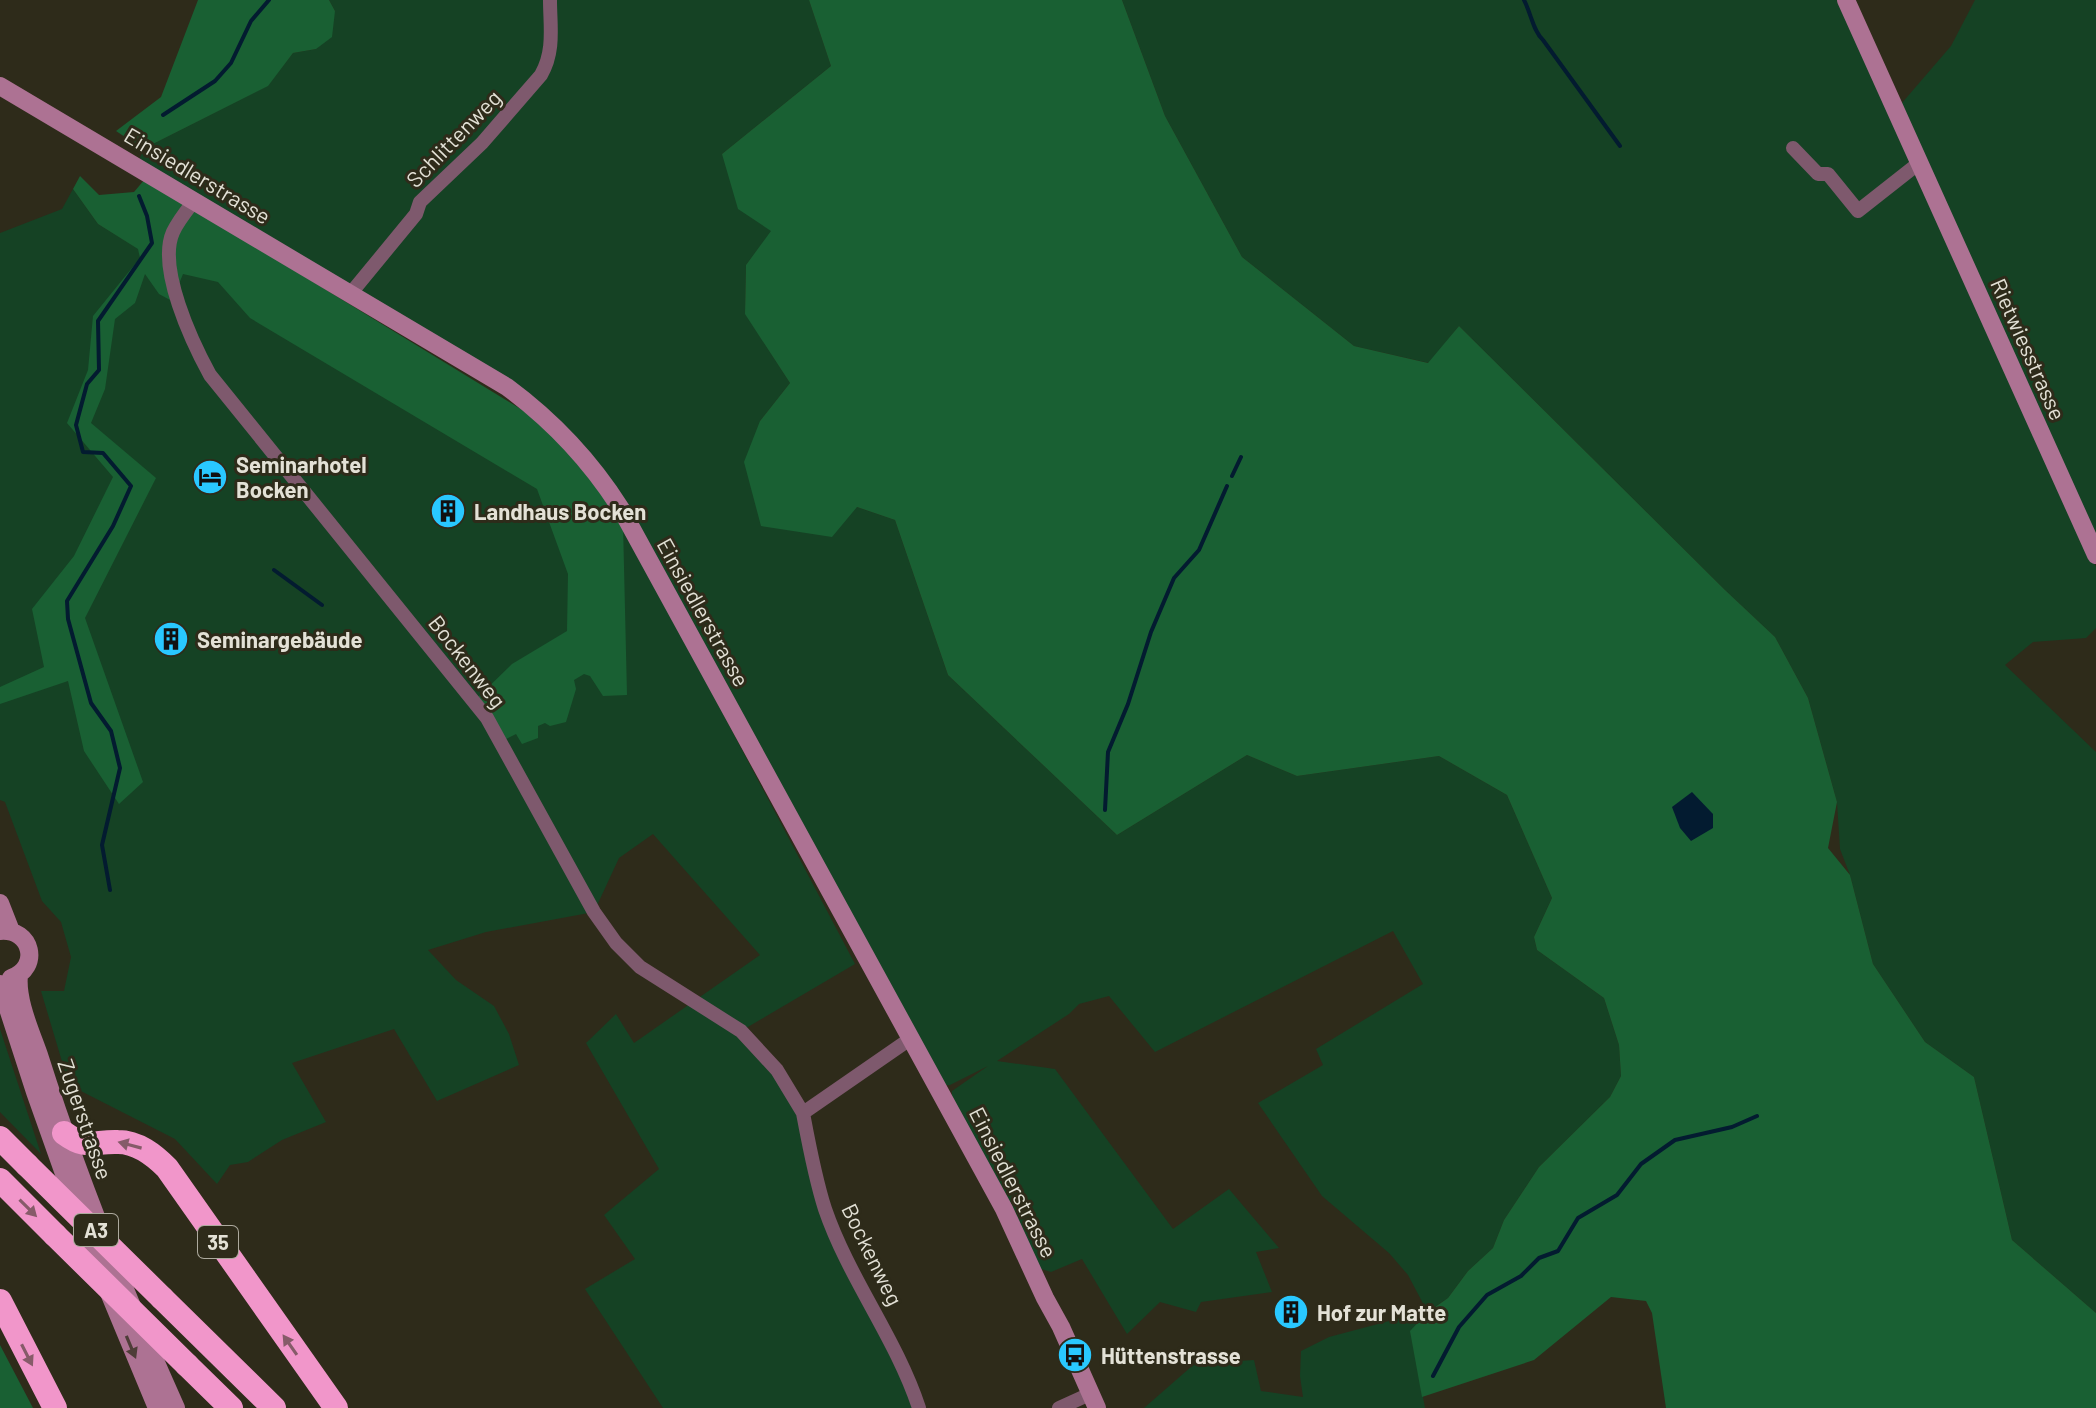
<svg xmlns="http://www.w3.org/2000/svg" width="2096" height="1408" font-family="Barlow,sans-serif">
<style>
.green{fill:#154224}
.forest{fill:#196033}
.water{fill:#031b30}
.lines{fill:none;stroke-linecap:round;stroke-linejoin:round}
.stream{stroke:#031b30;stroke-width:4}
.street{stroke:#7e596d;stroke-width:14}
.secondary{stroke:#ad7293;stroke-width:18}
.highway{stroke:#f196ca;stroke-width:24}
.highway-bridge{stroke:#f196ca;stroke-width:24}
.oneway{fill:#865b69}
.oneway2{fill:#4e3d38}
.labels{text-anchor:middle;dominant-baseline:central;stroke-width:6;stroke-linejoin:round;paint-order:stroke}
.shield{fill:#2e2b1a;stroke:#adaa9e;stroke-width:2}
.shield-label{font-size:20px;font-weight:bold;fill:#e3e1d6}
.street-label{font-size:22px;fill:#e3e1d6;stroke:#2e2b1a}
.poi-label{font-size:22px;font-weight:bold;fill:#e3e1d6;stroke:#2e2b1a;text-anchor:start}
</style>
<rect width="100%" height="100%" fill="#2e2b1a"/>
<path class="green" d="M329 0H809L831 66 722 154 772 231 746 265 745 313 790 383 760 421 857 507 895 520 948 675 1117 835 1247 755 1297 776 1439 756 1507 795 1552 898 1534 937 1537 950 1604 998 1619 1045 1621 1076 1610 1097 1539 1167 1504 1220 1493 1248 1468 1271 1448 1298 1427 1312 1411 1331 1425 1408H1144L1207 1353 1223 1362 1254 1360 1261 1391 1303 1397 1300 1376 1301 1351 1329 1337 1427 1311 1408 1275 1389 1253 1322 1196 1258 1103 1323 1065 1316 1049 1423 984 1393 931 1155 1052 1109 996 1079 1004 1069 1014 997 1061 1055 1069 1173 1229 1229 1189 1279 1248 1256 1252 1272 1292 1201 1302 1196 1312 1160 1302 1127 1334 1082 1259 1051 1272 1038 1268 952 1100V1091L988 1066 950 1085H943L562 424 137 167 143 149 267 86 293 53 316 49 335 11Z
M1122 0H1840L2096 567V628L2086 638 2033 642 2005 665 2096 752V1313L2012 1240 1974 1077 1925 1042 1873 964 1850 875 1840 849 1837 802 1808 698 1775 637 1725 590 1459 326 1429 363 1354 346 1242 257 1165 116Z
M1975 0H2096V555L1895 111 1951 46Z
M73 189 98 224 139 249 140 257 171 200 555 430 623 524 855 964 741 1031 740 1037 773 1072 799 1118 811 1172 915 1408H663L585 1289 635 1259 604 1215 659 1169 586 1043 616 1014 634 1043 760 955 653 834 619 858 594 912 486 932 428 950 456 980 494 1006 509 1034 519 1065 437 1101 394 1029 292 1063 326 1122 282 1140 248 1162 230 1165 217 1184 175 1139 69 1085 41 991H64L71 957 61 922 42 901 5 802 0 800V233L62 209Z
M0 1029 41 1154 0 1112Z"/>
<path class="forest" d="M198 0H329L335 11 332 37 316 49 293 53 268 86 143 149 116 131 161 97Z
M809 0H1122L1165 116 1242 257 1354 346 1428 363 1459 326 1725 590 1775 637 1808 698 1837 802 1828 848 1850 875 1873 964 1925 1042 1974 1077 2012 1240 2096 1313V1408H1666L1652 1313 1646 1301 1611 1297 1534 1360 1422 1397 1410 1331 1428 1312 1448 1298 1468 1271 1493 1248 1504 1220 1539 1167 1610 1097 1621 1076 1619 1045 1604 998 1537 950 1534 937 1552 898 1507 795 1439 756 1297 776 1247 755 1117 835 948 675 895 520 857 507 832 537 761 526 744 462 760 421 790 383 745 314 746 265 771 231 738 209 722 154 831 66Z
M80 176 99 195 134 192 145 179 555 430 623 524 627 695 603 696 590 676 584 674 574 680 576 689 566 722 550 726 545 723 538 726V738L522 744 516 734 500 742 473 702 512 664 567 631 568 574 537 489 250 318 218 282 183 274 172 301 159 294 145 274 135 303 115 319 105 389 91 423 156 478 85 618 143 782 119 804 84 751 68 681 0 704V687L44 667 32 609 74 556 113 477 67 423 88 370 93 316 140 258 138 249 98 224 73 189Z
M0 1345 33 1408H0Z"/>
<path class="water" d="M1692 792 1713 814V828L1691 841 1680 828 1672 807Z"/>
<g class="lines">
<path class="stream" d="M1524 0C1531 13 1533 31 1543 40L1620 146
M163 115 215 81 231 63 251 21 269 0
M1232 476 1241 457
M274 570 322 605
M1105 810 1108 752 1128 704 1151 632 1174 578 1199 550 1227 486
M110 890 102 845 120 768 111 731 91 703 68 619 67 601 113 526 131 486 103 453 83 452 76 425 87 384 99 370 98 321 152 243 147 216 139 196
M1433 1376 1459 1327 1487 1295 1521 1276 1539 1258 1558 1251 1578 1218 1617 1195 1641 1164 1675 1140 1732 1127 1757 1116"/>
<path class="street" d="M1793 148 1818 174H1828L1858 211 1919 163
M194 201C187 210 178 221 173 232 157 268 192 342 210 375L487 718 594 912 616 943 640 967 741 1031 777 1070 803 1113
M351 293 416 214 420 202 482 143 541 75C555 51 550 26 550 0
M910 1039 803 1113C809 1145 815 1178 825 1209 849 1279 896 1338 919 1408
M1059 1408 1092 1393"/>
<path class="secondary" d="M1846 0 2096 555
M0 86 507 387C553 421 590 460 621 509L1004 1209 1045 1298 1061 1327 1097 1408
M0 903 11 931
M0 931C32 928 41 968 11 978
M19 975C16 1001 32 1034 40 1058 78 1178 125 1294 176 1408
M0 984 35 1092 90 1247 157 1408"/>
<path class="highway" d="M64 1133C87 1150 93 1141 118 1142 138 1142 154 1155 167 1168L336 1408
M0 1138 27 1165
M0 1180 55 1235
M162 1298 274 1408
M0 1301 55 1408
M187 1365 231 1408"/>
<path class="highway-bridge" d="M27 1165 162 1298
M55 1235 187 1365"/>
</g>
<defs><path id="oneway-solid" d="M-6-.8H1V-3.2L6.5 0L1 3.2V.8H-6Z" transform="scale(2)"/></defs>
<g class="oneway">
<use href="#oneway-solid" transform="translate(130 1145) rotate(-165)"/>
<use href="#oneway-solid" transform="translate(28 1208) rotate(45)"/>
<use href="#oneway-solid" transform="translate(290 1345) rotate(-125)"/>
<use href="#oneway-solid" transform="translate(27 1355) rotate(63)"/>
</g>
<use class="oneway2" href="#oneway-solid" transform="translate(131 1347) rotate(67)"/>
<defs>
<g id="hotel-disc" transform="scale(1.8)"><circle r="9.5" fill="#29c8ff" stroke="#2e2b1a"/><path d="M-6-4.5h1.5V1H6V5H4.5V3h-9V5H-6ZM-4 0a1.8 1.8 0 1 1 3.6 0ZM.5 0V-2.5h3Q6-2.5 6 0Z" fill="#111"/></g>
<g id="building-disc" transform="scale(1.8)"><circle r="9.5" fill="#29c8ff" stroke="#2e2b1a"/><path d="M-4-6H4V6H1V3H-1V6H-4ZM-2.5-4.3h1.7v1.8h-1.7ZM.8-4.3h1.7v1.8H.8ZM-2.5-1h1.7V.8h-1.7ZM.8-1h1.7V.8H.8Z" fill="#111"/></g>
<g id="bus-disc" transform="scale(1.8)"><circle r="9.5" fill="#29c8ff" stroke="#2e2b1a"/><path d="M-5-6H5V4H4V6H2V4H-2V6H-4V4H-5ZM-3.5-4V0h7V-4ZM-3.5 1.2v1.5H-2V1.2ZM2 1.2v1.5H3.5V1.2Z" fill="#111"/></g>
</defs>
<g fill-rule="evenodd">
<use href="#hotel-disc" x="210" y="477"/>
<use href="#building-disc" x="448" y="511"/>
<use href="#building-disc" x="171" y="639"/>
<use href="#building-disc" x="1291" y="1312"/>
<use href="#bus-disc" x="1075" y="1355"/>
</g>
<g class="labels">
<g class="shield">
<rect x="74" y="1214" width="44" height="32" rx="6"/>
<rect x="198" y="1226" width="40" height="32" rx="6"/>
</g>
<g class="shield-label">
<text x="96" y="1230">A3</text>
<text x="218" y="1242">35</text>
</g>
<g class="street-label">
<text transform="translate(453 138) rotate(-46)">Schlittenweg</text>
<text transform="translate(198 175) rotate(31)">Einsiedlerstrasse</text>
<text transform="translate(2029 349) rotate(66)">Rietwiesstrasse</text>
<text transform="translate(704 612) rotate(61)">Einsiedlerstrasse</text>
<text transform="translate(468 661) rotate(52)">Bockenweg</text>
<text transform="translate(86 1119) rotate(71)">Zugerstrasse</text>
<text transform="translate(1014 1182) rotate(63)">Einsiedlerstrasse</text>
<text transform="translate(873 1254) rotate(64)">Bockenweg</text>
</g>
<g class="poi-label">
<text x="236" y="464">Seminarhotel<tspan x="236" dy="25">Bocken</tspan></text>
<text x="474" y="511">Landhaus Bocken</text>
<text x="197" y="639">Seminargebäude</text>
<text x="1317" y="1312">Hof zur Matte</text>
<text x="1101" y="1355">Hüttenstrasse</text>
</g>
</g>
</svg>
